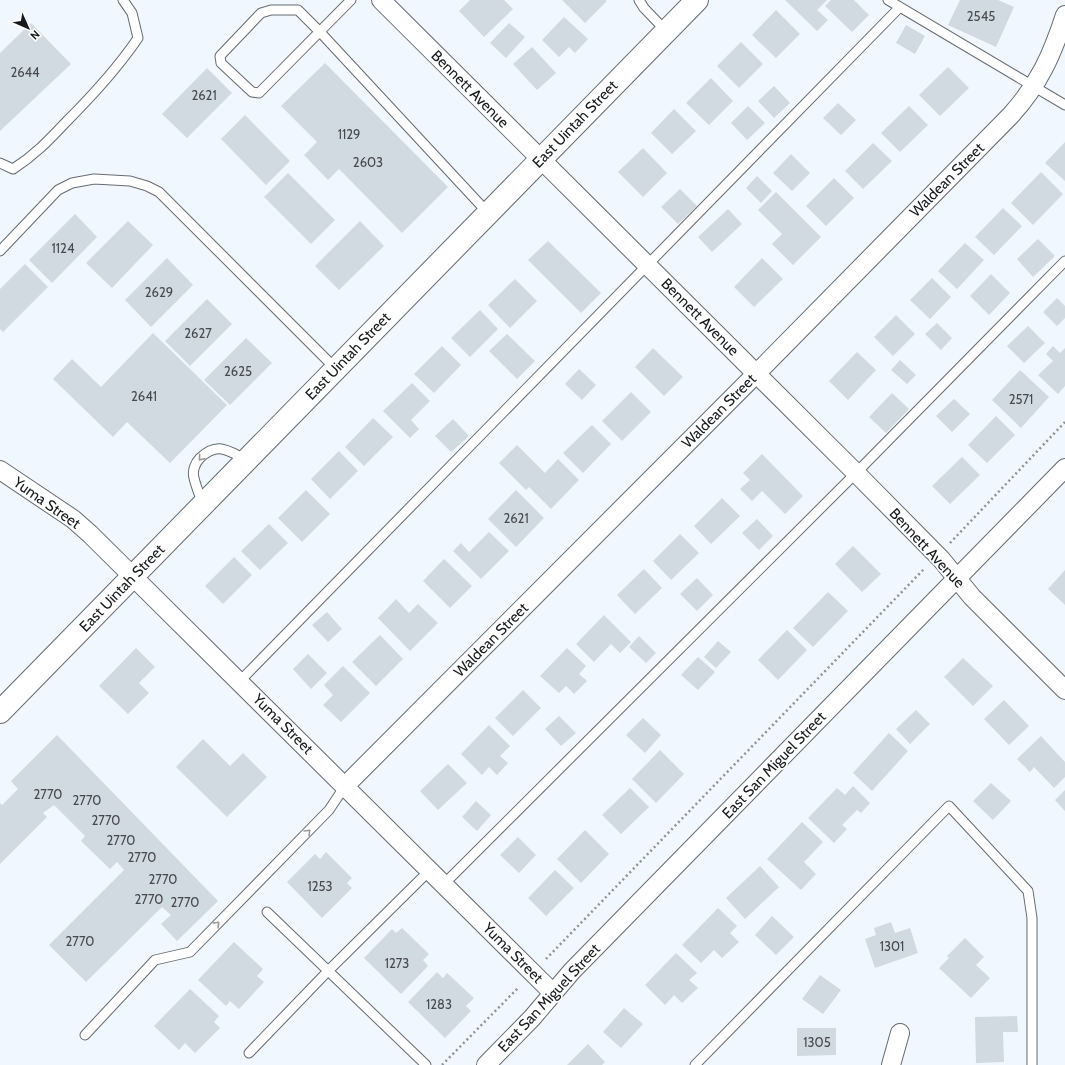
<svg xmlns="http://www.w3.org/2000/svg" width="1065" height="1065" font-family="Cabin,sans-serif">
<style>
.building{fill:#d1d9e1}
.lines{fill:none;stroke-linecap:round;stroke-linejoin:round}
.lane-casing{stroke:#646b72;stroke-width:11}
.street-casing{stroke:#646b72;stroke-width:20}
.secondary-casing{stroke:#646b72;stroke-width:24}
.path{stroke:#8e9398;stroke-width:2.5;stroke-dasharray:2 3;stroke-linecap:butt}
.lane{stroke:#fff;stroke-width:9}
.street{stroke:#fff;stroke-width:18}
.secondary{stroke:#fff;stroke-width:22}
.oneway{stroke:#979899}
.labels{text-anchor:middle;dominant-baseline:central;stroke-width:3.5;stroke-linejoin:round;paint-order:stroke}
.number-label{font-size:13px;fill:#464a4e}
.street-label{font-size:15px;fill:#171a1d;stroke:#fff}
</style>
<rect width="100%" height="100%" fill="#f1f7fe"/>
<path class="building" d="M470 0H504L513 9 484 37 459 11Z
M562 0H605L607 1 585 23Z
M785 0H827L817 10 828 20 817 31Z
M831 0H854L869 15 852 32 825 6Z
M960 0H998L1014 7 996 47 948 25Z
M776 10 800 34 776 58 752 35Z
M564 17 588 39 575 53 569 47 559 57 542 40Z
M31 23 71 64 0 131V53Z
M509 23 525 37 506 58 490 43Z
M906 25 925 36 915 54 896 43Z
M741 42 763 64 739 88 717 66Z
M532 47 556 73 537 90 513 64Z
M325 63 448 187 402 233 339 169 328 180 304 155 317 142 281 106Z
M948 67 969 88 940 116 919 95Z
M207 68 232 93 187 138 162 114Z
M711 78 733 101 709 125 686 103Z
M774 86 790 103 774 118 758 101Z
M838 103 856 120 841 135 823 118Z
M748 106 765 123 747 140 731 123Z
M909 106 928 125 900 152 881 133Z
M674 109 696 131 672 154 651 133Z
M245 115 290 161 266 185 221 139Z
M1065 142V181L1045 163Z
M873 143 892 161 863 189 845 171Z
M643 148 667 173 643 197 618 172Z
M791 154 810 173 792 191 773 173Z
M1041 172 1063 194 1033 225 1011 203Z
M288 173 335 220 311 244 264 197Z
M757 176 772 191 761 203 746 188Z
M834 178 854 198 826 226 806 206Z
M680 189 697 206 678 224 661 207Z
M776 192 821 237 793 265 772 244 782 234 758 210Z
M1003 208 1022 226 994 255 975 237Z
M728 209 742 224 712 252 698 237Z
M75 214 97 237 52 283 29 260Z
M128 221 153 245 112 288 86 263Z
M360 221 384 246 339 290 315 266Z
M1038 239 1055 256 1033 277 1017 259Z
M548 241 601 293 581 313 528 260Z
M965 243 984 260 957 289 938 271Z
M167 258 193 285 151 327 125 300Z
M762 258 783 279 754 307 734 287Z
M25 264 48 287 3 332 0 329V289Z
M991 274 1010 293 989 315 970 296Z
M932 278 951 297 930 319 910 300Z
M515 279 537 301 510 328 488 305Z
M1057 298 1065 306V318L1057 326 1043 312Z
M207 299 232 324 190 366 165 341Z
M480 310 498 329 470 357 451 338Z
M896 315 915 334 893 356 874 337Z
M937 323 952 338 941 350 925 334Z
M1028 326 1045 343 1024 363 1007 346Z
M153 333 227 405 170 463 127 422 113 437 53 379 72 359 101 387Z
M507 334 535 361 517 379 489 351Z
M246 338 272 363 230 405 204 380Z
M442 346 461 365 434 393 414 374Z
M1053 346 1060 353 1065 348V386L1058 394 1038 375 1053 361 1046 354Z
M653 348 683 377 664 396 635 367Z
M857 352 876 370 848 400 829 381Z
M900 360 916 375 907 384 891 370Z
M579 369 596 385 582 400 565 384Z
M1020 370 1049 397 1021 428 992 400Z
M412 383 430 401 411 420 419 429 410 438 383 411Z
M631 392 651 412 622 441 602 421Z
M892 393 909 409 886 433 869 417Z
M954 399 970 414 952 432 936 416Z
M996 416 1015 435 987 463 968 445Z
M373 418 393 437 364 466 345 447Z
M453 419 469 436 451 452 435 436Z
M592 425 611 444 583 473 563 453Z
M517 445 545 473 558 459 579 480 551 509 529 487 526 490 499 463Z
M339 451 358 471 330 499 311 479Z
M762 454 803 496 785 514 762 491 752 501 740 489 750 480 743 473Z
M962 457 980 475 950 504 932 486Z
M306 490 330 514 302 542 278 518Z
M516 490 544 518 516 547 488 519Z
M722 498 740 516 711 544 694 526Z
M757 519 773 536 759 550 742 533Z
M269 524 288 543 260 570 241 551Z
M489 532 509 551 481 579 453 551 461 543 469 552Z
M680 534 699 553 671 580 653 561Z
M853 546 881 574 862 592 835 564Z
M234 557 252 575 223 604 205 586Z
M444 559 472 586 450 608 423 581Z
M644 569 662 588 635 614 617 595Z
M1065 570V605L1048 589Z
M697 578 713 595 697 611 680 594Z
M828 592 848 611 813 647 793 628Z
M396 599 409 613 418 604 438 623 410 651 378 618Z
M327 612 342 629 328 642 312 625Z
M604 615 631 642 620 653 611 644 594 662 576 644Z
M787 630 807 650 778 680 758 660Z
M380 635 403 659 376 686 352 662Z
M639 636 656 653 646 663 629 647Z
M718 641 731 652 716 668 704 657Z
M136 648 155 667 139 683 149 693 128 714 99 686Z
M567 648 586 666 579 674 587 681 574 694 566 686 559 693 540 676Z
M308 654 327 673 311 689 293 669Z
M698 657 715 672 698 690 681 675Z
M963 658 993 686 973 706 944 677Z
M343 666 370 693 341 722 323 705 333 695 324 685Z
M523 690 541 708 513 736 495 718Z
M1004 700 1029 726 1009 745 984 719Z
M916 710 930 724 910 744 896 729Z
M559 716 576 733 561 746 545 729Z
M643 718 661 735 645 753 626 735Z
M489 725 510 746 500 756 508 763 497 775 489 767 482 775 461 754Z
M889 733 908 751 872 791 853 773Z
M57 735 218 901 177 941 161 924 171 915 162 907 86 982 49 945 124 870 117 862 110 869 81 841 85 836 54 805 43 813 47 817 0 864V803L2 805 18 789 11 781Z
M1041 736 1065 762V777L1054 788 1034 767 1030 772 1017 759Z
M203 739 230 766 243 753 267 777 227 817 176 767Z
M660 750 684 774 656 803 632 779Z
M448 764 467 783 438 810 420 791Z
M991 783 1011 801 993 820 973 801Z
M853 786 870 803 861 813 857 810 842 825 847 829 834 843 808 818 837 788 845 795Z
M630 788 649 807 621 834 602 815Z
M1065 790V811L1055 800Z
M476 801 491 815 477 831 462 817Z
M802 822 823 842 804 862 816 874 801 890 767 859Z
M585 830 609 854 581 883 557 859Z
M518 837 536 855 519 873 500 855Z
M326 852 352 878 347 883 352 888 322 918 287 882 315 854 320 859Z
M760 866 779 887 745 919 726 898Z
M555 870 574 888 546 916 528 898Z
M718 908 737 926 730 933 739 942 722 958 714 950 701 963 682 945Z
M772 916 794 937 776 955 755 935Z
M891 922 895 933 910 928 918 953 875 968 865 939 876 935 874 928Z
M402 928 429 954 423 960 428 966 401 994 364 958 392 929 396 933Z
M965 938 984 957 976 965 990 978 971 998 939 968 949 958 947 956Z
M234 942 263 969 257 976 264 982 239 1009 230 1001 226 1006 198 980Z
M676 953 697 973 689 980 698 988 682 1003 674 995 665 1005 645 985Z
M437 972 443 978 447 973 474 998 466 1006 471 1011 445 1038 408 1002Z
M820 975 841 990 823 1014 802 999Z
M190 989 219 1016 214 1022 220 1028 195 1053 185 1043 179 1050 154 1026Z
M624 1008 643 1024 621 1048 603 1032Z
M1017 1016 1018 1032H1003L1004 1062 976 1063 975 1017Z
M797 1028H836V1055L797 1056Z
M588 1044 605 1062 602 1065H567Z"/>
<g class="lines">
<g class="lane-casing">
<path id="lane" d="M351 0 259 93 252 92 221 63 220 56 261 13 271 10H298L320 32 488 213
M639 0 644 8 666 31
M888 0 1065 105
M0 163 13 169C35 155 48 141 66 122 92 96 117 69 138 38L132 13 123 0
M0 251 58 190 72 183 94 179 130 181 147 186 159 192 336 369
M203 504C200 496 196 487 194 478 192 471 195 463 200 458 218 441 228 451 247 460
M239 682 900 7
M444 884 856 473 1065 261
M267 912 426 1065
M85 1035 155 960 190 952 329 810 345 786
M249 1053 328 971 430 870
M695 1065 949 806 1028 891 1032 918V1065"/>
</g>
<g class="street-casing">
<path id="street" d="M381 0 856 473 941 559 972 597 1065 690
M0 470 73 519 90 534 553 993
M345 786 757 373 1011 115C1039 84 1052 55 1065 15
M486 1065 532 1018 572 971 1065 468
M891 1065 900 1033"/>
</g>
<g class="secondary-casing">
<path id="secondary" d="M0 712 697 0"/>
</g>
<path class="path" d="M950 543 1065 422
M546 959 924 569
M442 1065 519 987"/>
<use href="#lane" class="lane"/>
<use href="#street" class="street"/>
<use href="#secondary" class="secondary"/>
</g>
<defs><path id="oneway-chevron" d="M-2-3.5L2.5 0L-2 3.5" fill="none" stroke-width="1.6" stroke-linecap="round" stroke-linejoin="round"/></defs>
<g class="oneway">
<use href="#oneway-chevron" transform="translate(201 458) rotate(131)"/>
<use href="#oneway-chevron" transform="translate(308 832) rotate(-45)"/>
<use href="#oneway-chevron" transform="translate(217 924) rotate(-45)"/>
</g>
<g class="labels">
<g class="number-label">
<text x="981" y="16">2545</text>
<text x="25" y="72">2644</text>
<text x="204" y="95">2621</text>
<text x="349" y="134">1129</text>
<text x="368" y="162">2603</text>
<text x="63" y="248">1124</text>
<text x="159" y="292">2629</text>
<text x="198" y="333">2627</text>
<text x="238" y="371">2625</text>
<text x="144" y="396">2641</text>
<text x="1021" y="399">2571</text>
<text x="516" y="518">2621</text>
<text x="48" y="794">2770</text>
<text x="87" y="800">2770</text>
<text x="106" y="820">2770</text>
<text x="121" y="840">2770</text>
<text x="142" y="857">2770</text>
<text x="163" y="879">2770</text>
<text x="320" y="886">1253</text>
<text x="149" y="899">2770</text>
<text x="185" y="902">2770</text>
<text x="80" y="941">2770</text>
<text x="892" y="946">1301</text>
<text x="397" y="963">1273</text>
<text x="439" y="1004">1283</text>
<text x="817" y="1042">1305</text>
</g>
<g class="street-label">
<text transform="translate(470 89) rotate(45)">Bennett Avenue</text>
<text transform="translate(575 124) rotate(-46)">East Uintah Street</text>
<text transform="translate(947 180) rotate(-45)">Waldean Street</text>
<text transform="translate(700 317) rotate(45)">Bennett Avenue</text>
<text transform="translate(348 356) rotate(-46)">East Uintah Street</text>
<text transform="translate(719 411) rotate(-45)">Waldean Street</text>
<text transform="translate(47 503) rotate(35)">Yuma Street</text>
<text transform="translate(927 548) rotate(47)">Bennett Avenue</text>
<text transform="translate(122 588) rotate(-46)">East Uintah Street</text>
<text transform="translate(491 640) rotate(-45)">Waldean Street</text>
<text transform="translate(283 724) rotate(45)">Yuma Street</text>
<text transform="translate(774 765) rotate(-46)">East San Miguel Street</text>
<text transform="translate(513 953) rotate(45)">Yuma Street</text>
<text transform="translate(549 998) rotate(-47)">East San Miguel Street</text>
</g>
</g>
<g transform="translate(28 28) rotate(135)" stroke="#ffffff" stroke-width="3" paint-order="stroke">
<path d="M0-3L7 15L0 10L-7 15Z" fill="#171a1d"/>
<text y="-6" font-size="11" font-weight="bold" text-anchor="middle" fill="#171a1d">N</text>
</g>
</svg>
